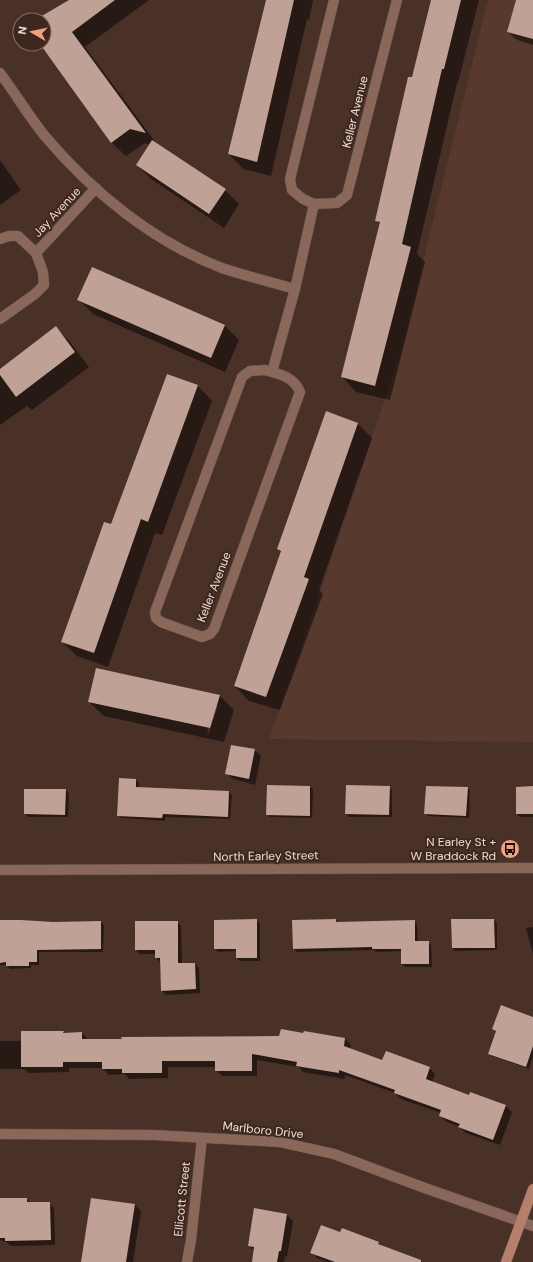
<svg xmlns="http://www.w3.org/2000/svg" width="533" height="1262" font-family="'DM Sans',sans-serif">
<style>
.built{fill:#58392d}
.shadow{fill:#0007;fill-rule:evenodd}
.building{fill:#bfa195}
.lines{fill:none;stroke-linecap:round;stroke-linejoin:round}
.minor-casing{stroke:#634d44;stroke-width:11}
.tertiary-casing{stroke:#634d44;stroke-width:11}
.secondary-casing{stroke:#634d44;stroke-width:11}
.minor{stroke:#89675a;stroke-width:10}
.tertiary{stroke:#89675a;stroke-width:10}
.secondary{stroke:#b5806b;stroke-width:10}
.labels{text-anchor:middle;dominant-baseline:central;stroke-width:4;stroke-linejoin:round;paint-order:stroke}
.street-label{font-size:12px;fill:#edddd7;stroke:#3e271e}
.poi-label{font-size:12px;fill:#edddd7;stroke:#3e271e;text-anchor:end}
</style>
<rect width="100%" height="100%" fill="#493128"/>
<path class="built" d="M488 0H533V742L269 739 312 616 401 351Z"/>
<path class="shadow" d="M71 0H149L85 47 157 144 225 190 239 204 224 228 151 179 137 165 150 145 145 143 126 156 111 142 41 44H44V20H37Z
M270 0H313L309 20 307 19 271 176 243 169 229 154Z
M432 0H479L458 83H457L417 254 425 262 390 400 356 392 342 377 380 224 376 220Z
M517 0H533V45L517 40 508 32Z
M0 160 21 190 0 205Z
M79 300 225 326 239 340 225 372 93 314Z
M56 328 70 342 89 367 32 410 27 406 0 425V370Z
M167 375 198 386 212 401 162 535 155 533 108 667 77 656 62 642 111 526Z
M358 424 372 438 319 590 323 594 280 710 249 701 235 686 281 553 278 549Z
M97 670 220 696 234 710 224 742 104 716 89 702ZM216 705H218L209 733 207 732Z
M255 750 261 756 255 785 233 779 227 773Z
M136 780 139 783V788L229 792 232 795 230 819 165 817V821L121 818 118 815Z
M310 787 313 789 312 818 270 817 267 814Z
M389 787 392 790V817H349L346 814Z
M533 787V817H520L517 814Z
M467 788 470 790 469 818 428 816 425 813Z
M66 790 69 793 68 817H28L25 814Z
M257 920 260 923V961H240L237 958V951L218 952 215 949Z
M336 920 338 923 415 921 417 924 418 942H428L431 945 432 967H405L402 964V951L376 952 374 950 297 952 294 949Z
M494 920 497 923V950L455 951 453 948Z
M0 921 53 923 101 922 104 925 103 952H39V965H31V968L10 969 7 965H0Z
M177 922 181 926 182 964H195L199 968 200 993 166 995 162 991 160 962 156 958V954H140L136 950Z
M533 927V954L526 928Z
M533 1018V1056L529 1069 492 1056 489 1053 497 1032 493 1029Z
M63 1032 65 1034 82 1033 89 1040 345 1039 351 1045 350 1049 383 1061 429 1068 435 1074 432 1083 469 1096 506 1106 512 1112 500 1145 466 1133 460 1127 447 1122 440 1116 441 1113 401 1099 395 1093 345 1075V1079L303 1072 299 1067 257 1060V1076H222L216 1070V1067H168V1078L129 1079 125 1074 109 1075 102 1068H69V1072L28 1073 25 1069H0V1041H22Z
M0 1199H26L31 1203H49L54 1208 55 1245 11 1246 8 1243 0 1240Z
M135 1205 141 1211 133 1262H83Z
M255 1210 287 1215 293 1221 287 1257 285 1256 284 1262H253L255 1251 249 1246Z
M341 1233 378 1243 382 1247 423 1262H328L317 1258 312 1252Z"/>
<path class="building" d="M69 0H115L72 32 146 133 130 129 111 143 40 44H44V20H35Z
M266 0H294L257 162 228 154Z
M431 0H461L444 69H442L402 244 411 247 375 386 341 377 380 222 375 221 408 77H412Z
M516 0H533V39L507 32Z
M152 140 226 189 209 214 136 165Z
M92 267 225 325 211 358 77 300Z
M56 326 75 352 16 397 0 375V369Z
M167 374 198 385 148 522 141 519 94 653 61 642 104 522 111 524Z
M326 411 358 423 304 577 309 579 266 697 234 686 281 551 277 549Z
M96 668 220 695 210 728 88 702Z
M231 745 255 749 249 779 225 774Z
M119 778 136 779V787L229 791 228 817 163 814 162 818 117 816Z
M267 785 310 786V816L266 815Z
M346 785 390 786 389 815 345 814Z
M426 786 468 787 466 816 424 814Z
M533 786V814H516V787Z
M24 789H66L65 815 24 814Z
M257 919V958H236V949H214V920Z
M336 919V922L415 920V941H429V964H401V949H372V947L293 949 292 920Z
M451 919H494L495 948H452Z
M0 920H21L53 922 101 921V949L37 950V962H29V966H6V962L0 963Z
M135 921H178V963H195L196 989 161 991 160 958H155V950H135Z
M501 1005 533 1017V1046L526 1067 488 1054 496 1031 492 1029Z
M281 1029 303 1033 304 1031 345 1038 344 1046 382 1060 386 1051 430 1067 426 1079 469 1095 470 1092 506 1105 493 1140 458 1127 460 1124 439 1116 441 1110 394 1093 395 1090 339 1070V1073L296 1066 297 1062 252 1054V1071H215V1061H162V1073H122V1069H102V1062H63V1067H21V1031H64L63 1033 82 1032V1039H122L121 1037 279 1036Z
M0 1198H27V1202H50L51 1240 5 1241V1238H0Z
M91 1198 135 1204 126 1262H81Z
M254 1208 287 1214 281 1251H279L277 1262H252L254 1247 248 1246Z
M321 1225 340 1232 342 1228 379 1242 378 1244 421 1260V1262H335L310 1253Z"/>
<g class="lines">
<g class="minor-casing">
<path id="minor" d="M334 0 290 179 292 190 303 199 314 204 337 203 347 195 397 0
M0 73C15 93 28 115 44 135 91 191 153 242 222 268 246 276 271 282 295 289
M0 239 9 236H18L36 253 43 272 44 285 35 294 0 319
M36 253 96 188
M265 370C280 374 294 377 300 392L214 629 210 634 202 637 161 622 156 618 155 612 242 377 250 371Z
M272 372 295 289 314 204
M0 1134 154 1135 280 1142 334 1154 422 1187 533 1226
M187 1262 191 1240 202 1138"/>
</g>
<g class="tertiary-casing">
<path id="tertiary" d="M0 870 533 868"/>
</g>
<g class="secondary-casing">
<path id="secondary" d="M506 1262 533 1189"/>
</g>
<use href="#minor" class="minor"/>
<use href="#tertiary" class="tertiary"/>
<use href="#secondary" class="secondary"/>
</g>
<defs>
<g id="bus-disc" transform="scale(1)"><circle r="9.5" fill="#f2a080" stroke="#3e271e"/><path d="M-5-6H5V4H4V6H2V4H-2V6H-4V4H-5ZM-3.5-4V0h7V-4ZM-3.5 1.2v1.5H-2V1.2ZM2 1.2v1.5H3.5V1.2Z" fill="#111"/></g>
</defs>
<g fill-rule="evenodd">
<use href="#bus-disc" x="510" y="849"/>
</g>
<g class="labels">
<g class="street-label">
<text transform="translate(355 112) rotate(-76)">Keller Avenue</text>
<text transform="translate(57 212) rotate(-47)">Jay Avenue</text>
<text transform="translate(214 587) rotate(-69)">Keller Avenue</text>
<text transform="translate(266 856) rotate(-1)">North Earley Street</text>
<text transform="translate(263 1130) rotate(6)">Marlboro Drive</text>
<text transform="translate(182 1199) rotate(-84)">Ellicott Street</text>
</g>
<g class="poi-label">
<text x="496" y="842">N Earley St +<tspan x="496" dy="14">W Braddock Rd</tspan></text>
</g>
</g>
<g transform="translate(32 32) rotate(279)"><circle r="19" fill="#3e271e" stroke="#847068"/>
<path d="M0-3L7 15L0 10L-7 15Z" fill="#f2a080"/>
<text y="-6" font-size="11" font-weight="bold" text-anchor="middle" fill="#edddd7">N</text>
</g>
</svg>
